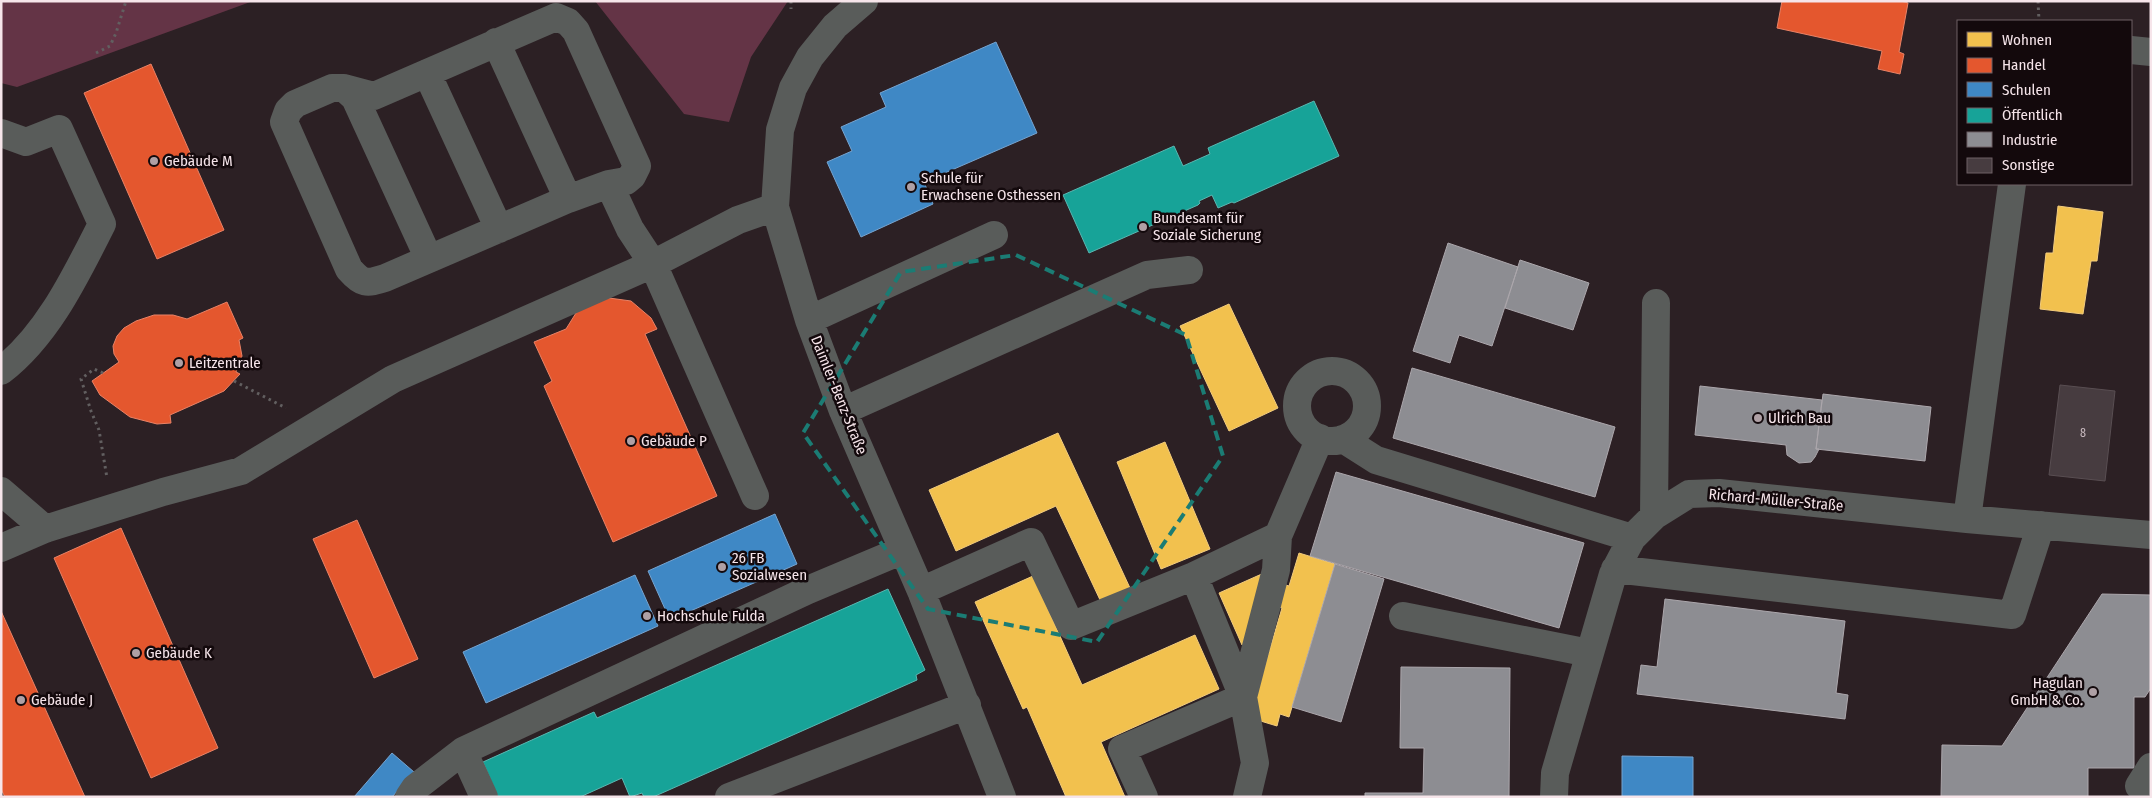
<svg xmlns="http://www.w3.org/2000/svg" width="2152" height="798" font-family="'Fira Sans Condensed',sans-serif">
<style>
.green{fill:#643446}
.homes{fill:#f2c14e;stroke:#f3cc7d}
.shops{fill:#e4572e;stroke:#e98266}
.schools{fill:#3f88c5;stroke:#76a4d0}
.public{fill:#17a398;stroke:#5ab7b1}
.industry{fill:#8d8d92;stroke:#aca7ac}
.building{fill:#473c40;stroke:#594e52}
.lines{fill:none;stroke-linecap:round;stroke-linejoin:round}
.path{stroke:#625f60;stroke-width:3;stroke-dasharray:2.5 4;stroke-linecap:butt}
.minor{stroke:#595c5a;stroke-width:28}
.marked{fill:none;stroke:#1b7c74;stroke-width:4;stroke-dasharray:10 6;stroke-linejoin:round}
.poi-dot{fill:#afa0a5;stroke:#13090c;stroke-width:2}
.labels{text-anchor:middle;dominant-baseline:central;stroke-width:5;stroke-linejoin:round;paint-order:stroke}
.number-label{font-size:12px;fill:#cabbc0}
.poi-label{font-size:15px;fill:#f6e5ea;stroke:#13090c;text-anchor:start}
.street-label{font-size:15px;fill:#f6e5ea;stroke:#13090c}
</style>
<rect width="100%" height="100%" fill="#2c2024"/>
<path class="green" d="M1 1H253L17 87 1 83Z
M595 1H788L751 57 729 122 684 114Z"/>
<path class="homes" d="M2058 206 2103 212 2097 261H2091L2083 314 2040 309 2046 253H2053Z
M1229 304 1278 408 1229 431 1180 326Z
M1058 433 1130 588 1101 602 1056 506 956 551 929 490Z
M1165 442 1210 549 1161 569 1117 462Z
M1299 553 1335 564 1289 717 1280 714 1277 726 1254 719 1253 706 1282 608 1273 605 1280 583 1289 586Z
M1264 573 1251 641 1242 645 1219 593Z
M1033 576 1082 685 1195 635 1219 689 1101 742 1125 797H1066L1027 707 1023 709 975 602Z"/>
<path class="shops" d="M1782 1H1901L1908 3 1899 52 1904 54 1900 74 1878 69 1882 51 1777 28Z
M151 64 224 230 157 259 84 93Z
M609 298 631 301 651 318 657 329 645 334 717 496 613 542 544 386 552 381 534 342 566 329 576 313 586 305Z
M227 302 243 338 239 340 242 356 236 372 240 374 224 391 170 415 171 423 157 424 130 417 100 395 92 381 119 362 114 354 113 346 117 336 124 328 136 321 154 315H173L187 319Z
M357 520 418 659 374 678 313 539Z
M121 528 218 748 151 778 54 558Z
M1 611 85 797H5L1 789Z"/>
<path class="schools" d="M996 42 1037 133 924 182 933 204 861 237 827 162 852 151 841 127 886 107 880 93Z
M775 514 797 564 670 620 648 571Z
M635 575 658 626 486 703 463 652Z
M392 753 414 772 392 797H354Z
M1622 756 1693 757V797H1622Z"/>
<path class="public" d="M1314 101 1339 156 1234 203 1232 202 1218 208 1212 195 1199 201 1200 203 1198 205 1089 253 1063 195 1174 146 1183 166 1210 154 1208 148 1210 147Z
M888 589 925 670 916 675 917 680 653 797H644L642 793 630 797 622 778 580 797H498L483 762 594 712 597 718Z"/>
<path class="industry" d="M1448 243 1518 267 1492 346 1459 335 1450 363 1413 351Z
M1520 260 1589 283 1573 330 1505 308Z
M1412 368 1615 427 1595 497 1393 438Z
M1700 386 1822 400 1816 449H1819L1815 457 1811 462 1799 463 1787 455 1786 445 1695 435Z
M1823 394 1931 407 1925 461 1816 449Z
M1336 472 1584 543 1559 628 1310 556Z
M1335 564 1384 579 1341 722 1292 707Z
M2102 594 2151 595V688L2145 697H2134V768H2088V797H1941L1942 745 2002 746Z
M1665 599 1845 621 1836 693 1848 695 1845 719 1637 694 1641 665 1657 667Z
M1401 667 1510 668 1509 797H1365V793H1423L1424 748H1400Z"/>
<path class="building" d="M2060 385 2115 391 2105 481 2049 475Z"/>
<g class="lines">
<path class="path" d="M791 1V9
M2038 1 2039 21
M96 53 110 46 116 33 126 1
M103 373 94 369 81 379 91 411 99 430 107 478
M234 381 286 408"/>
<path class="minor" d="M864 1 835 26 810 57 793 88 780 130 775 207 809 320 843 411 921 591 1002 797
M556 17 568 22 576 31 637 166 632 176 626 181 609 184 568 199 385 278C366 284 362 284 349 269L284 122 288 111 295 104 332 88H344L374 96Z
M496 42 568 199
M2131 50 2151 52
M427 73 499 229
M344 88 355 98 429 259
M1 133 26 142 59 129 102 224C76 275 48 335 1 371
M609 184 630 229 653 264 755 496
M809 320 994 235
M1297 406a35 35 0 1 1 70 0a35 35 0 1 1-70 0Z
M843 411 1147 275 1189 270
M1343 439 1376 460 1632 538
M1 491 45 529
M1654 516 1656 303
M1967 519 2012 184
M1 548 45 529 163 492 241 471 393 379 653 264 738 220 775 207
M1615 569 2012 615 2041 525
M1194 576 1243 697
M921 591 1031 542 1071 626 1194 576 1278 536 1320 438
M1403 616 1589 653
M1243 697 1276 570 1278 536
M463 751 808 590 903 550
M2139 786 2151 767
M409 797 415 788 463 751 484 797
M729 797 967 705
M1144 797 1122 749 1243 697 1255 763 1247 797
M1554 797 1555 773 1613 574 1632 538 1654 516 1689 494 1719 493 1967 519 2151 535"/>
</g>
<path class="marked" d="M1016 255 1186 335 1223 456 1097 642 928 609 803 433 901 272Z"/>
<g class="poi-dot">
<circle cx="154" cy="161" r="5"/>
<circle cx="911" cy="187" r="5"/>
<circle cx="1143" cy="227" r="5"/>
<circle cx="179" cy="363" r="5"/>
<circle cx="1758" cy="418" r="5"/>
<circle cx="631" cy="441" r="5"/>
<circle cx="722" cy="567" r="5"/>
<circle cx="647" cy="616" r="5"/>
<circle cx="136" cy="653" r="5"/>
<circle cx="2093" cy="692" r="5"/>
<circle cx="21" cy="700" r="5"/>
</g>
<g class="labels">
<g class="number-label">
<text x="2083" y="433">8</text>
</g>
<g class="poi-label">
<text x="164" y="161">Gebäude M</text>
<text x="921" y="178">Schule für<tspan x="921" dy="17">Erwachsene Osthessen</tspan></text>
<text x="1153" y="218">Bundesamt für<tspan x="1153" dy="17">Soziale Sicherung</tspan></text>
<text x="189" y="363">Leitzentrale</text>
<text x="1768" y="418">Ulrich Bau</text>
<text x="641" y="441">Gebäude P</text>
<text x="732" y="558">26 FB<tspan x="732" dy="17">Sozialwesen</tspan></text>
<text x="657" y="616">Hochschule Fulda</text>
<text x="146" y="653">Gebäude K</text>
<text x="2083" y="683" text-anchor="end">Hagulan<tspan x="2083" dy="17">GmbH &amp; Co.</tspan></text>
<text x="31" y="700">Gebäude J</text>
</g>
<g class="street-label">
<text transform="translate(839 395) rotate(68)">Daimler-Benz-Straße</text>
<text transform="translate(1776 500) rotate(5)">Richard-Müller-Straße</text>
</g>
</g>
<rect width="2152" height="798" fill="none" stroke="#f6e5ea" stroke-width="5"/>
<rect x="1957" y="20" width="175" height="165" fill="#13090c" stroke="#6e6165"/>
<rect x="1967" y="32" width="25" height="15" fill="#f2c14e" stroke="#6e6165"/>
<text x="2002" y="45" font-size="15" fill="#f6e5ea">Wohnen</text>
<rect x="1967" y="58" width="25" height="15" fill="#e4572e" stroke="#6e6165"/>
<text x="2002" y="70" font-size="15" fill="#f6e5ea">Handel</text>
<rect x="1967" y="82" width="25" height="15" fill="#3f88c5" stroke="#6e6165"/>
<text x="2002" y="95" font-size="15" fill="#f6e5ea">Schulen</text>
<rect x="1967" y="108" width="25" height="15" fill="#17a398" stroke="#6e6165"/>
<text x="2002" y="120" font-size="15" fill="#f6e5ea">Öffentlich</text>
<rect x="1967" y="132" width="25" height="15" fill="#8d8d92" stroke="#6e6165"/>
<text x="2002" y="145" font-size="15" fill="#f6e5ea">Industrie</text>
<rect x="1967" y="158" width="25" height="15" fill="#473c40" stroke="#6e6165"/>
<text x="2002" y="170" font-size="15" fill="#f6e5ea">Sonstige</text>
</svg>
